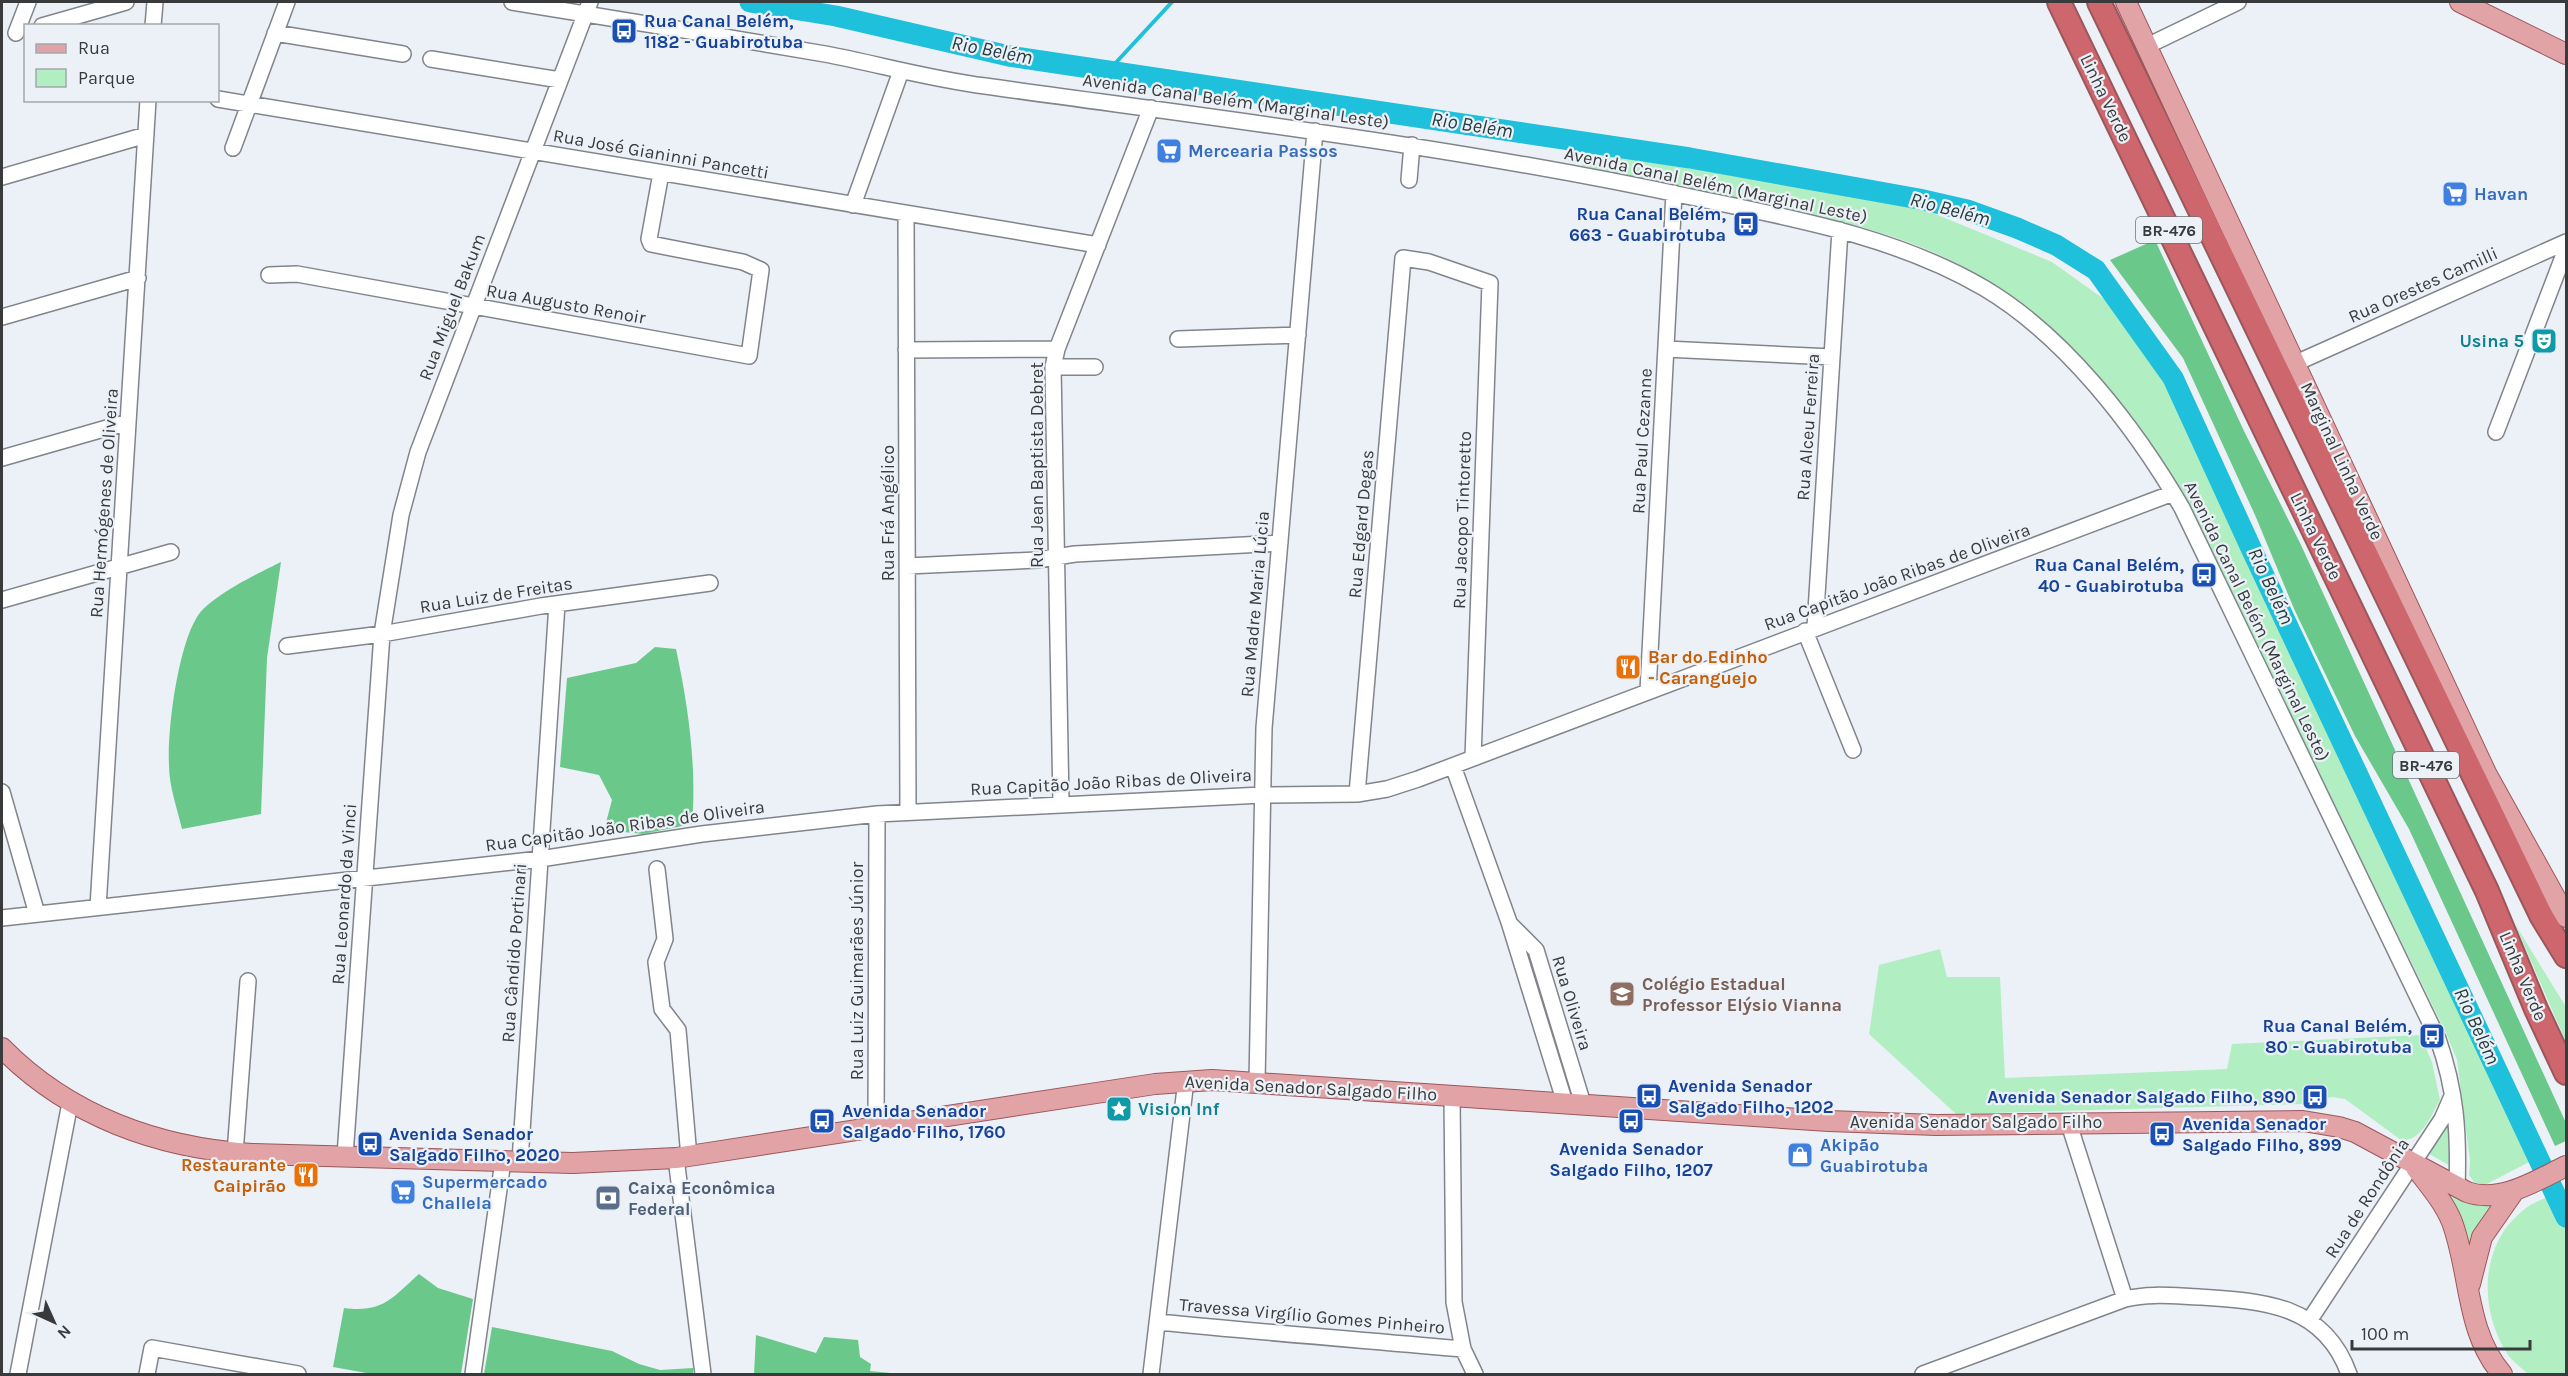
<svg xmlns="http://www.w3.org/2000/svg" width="2568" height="1376" font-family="Karla,sans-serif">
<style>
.green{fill:#b1efc3}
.forest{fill:#6ac88b}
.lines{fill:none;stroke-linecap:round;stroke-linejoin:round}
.stream{stroke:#1ec0db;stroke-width:4}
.river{stroke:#1ec0db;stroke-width:21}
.minor-casing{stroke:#81858b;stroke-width:18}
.major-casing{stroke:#9a575c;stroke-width:22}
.highway-casing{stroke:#9a575c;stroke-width:26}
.minor{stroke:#fff;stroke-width:15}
.major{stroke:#e2a3a7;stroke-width:20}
.highway{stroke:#ce666d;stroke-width:22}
.labels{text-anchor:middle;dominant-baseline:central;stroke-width:4.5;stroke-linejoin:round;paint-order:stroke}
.shield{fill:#ecf1f7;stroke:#6e7174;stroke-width:1.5}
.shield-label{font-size:16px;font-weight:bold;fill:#383a3c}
.transit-label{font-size:18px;font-weight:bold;fill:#164399;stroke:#ecf1f7;text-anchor:start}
.street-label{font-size:18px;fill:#383a3c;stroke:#ecf1f7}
.shop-label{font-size:18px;font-weight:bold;fill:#366cbe;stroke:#ecf1f7;text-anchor:start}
.culture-label{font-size:18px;font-weight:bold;fill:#0d838f;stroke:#ecf1f7;text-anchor:end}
.food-label{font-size:18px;font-weight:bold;fill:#c56008;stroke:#ecf1f7;text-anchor:start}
.education-label{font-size:18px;font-weight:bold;fill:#785e54;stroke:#ecf1f7;text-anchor:start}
.service-label{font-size:18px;font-weight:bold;fill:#4e5e75;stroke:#ecf1f7;text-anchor:start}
.water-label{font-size:20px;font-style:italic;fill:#233b40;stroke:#ecf1f7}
</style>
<rect width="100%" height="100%" fill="#ecf1f7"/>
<path class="green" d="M1586 152 1911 204 2052 262 2111 304 2168 380 2470 1024 2529 1162 2485 1185 2474 1182 2469 1175 2470 1161 2457 1060 2446 1033 2179 487C2128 405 2047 309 1960 265 1900 233 1831 219 1765 205 1704 192 1643 179 1582 166Z
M2515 924 2566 1007V1042Z
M1940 949 1947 977H2000L2005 1078 2227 1069 2232 1044 2420 1035 2432 1062 2440 1100C2431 1115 2422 1142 2401 1140L2345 1099 2332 1097 2304 1104 1956 1114 1869 1034 1879 965Z
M2451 1119 2450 1166 2428 1153Z
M2566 1189V1374H2528C2522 1368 2513 1362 2508 1355 2479 1311 2479 1247 2521 1212 2533 1201 2552 1196 2566 1189Z
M2449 1192 2492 1204 2468 1253 2445 1195Z"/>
<path class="forest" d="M2155 240 2244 431 2301 545 2566 1123V1141L2555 1146 2409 829 2355 736 2295 611 2255 515 2183 358 2110 260Z
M281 562 267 658 261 814 182 829C177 808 169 786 169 765 167 730 178 647 197 617 210 596 259 573 281 562Z
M655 647 676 649C688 705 697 766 692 824L643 834 604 830 612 800 599 775 560 767 567 678 636 663Z
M419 1274 438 1288 473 1299 461 1374H372L333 1367 344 1308C383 1313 392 1298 419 1274Z
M492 1327 612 1351 639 1364 660 1370 693 1368V1374H484Z
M756 1335 816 1353 824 1337 858 1340 860 1357 871 1364 870 1371 901 1374H754Z"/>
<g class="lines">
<path class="stream" d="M1110 69 1172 2"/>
<path class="river" d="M750 2 836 16 1009 56 1690 158 1919 199 1967 210 2017 228 2056 245 2096 270 2173 378 2251 548 2566 1217"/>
<g class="minor-casing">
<path id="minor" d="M512 2C616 19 721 36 825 54 878 64 930 79 985 86 1221 119 1458 147 1691 197 1791 218 1895 236 1984 288 2065 336 2135 427 2182 508L2438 1039C2456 1091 2459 1132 2457 1187
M42 26 126 2
M153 26 155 2
M16 33 28 2
M275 33 403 54
M2147 46 2238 2
M431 59 560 80
M218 99 1098 245
M233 148 287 2
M2 177 146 135
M1409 180 1412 145
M853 205 901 71
M906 214 908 812
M269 275 297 274 749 356 761 270 743 262 651 244 649 239 661 173
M2 317 138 278
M1178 339 1298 335
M1666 349 1832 357
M906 350 1057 349
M2296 363 2566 242
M1053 367H1095
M2496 432 2566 249
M2 458 128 422
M907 566 1037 560 1075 554 1280 543
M2 600 171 552
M1815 627 1840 230
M1805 631 1853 750
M287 646 382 634 541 606 710 583
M1648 691 1674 193
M1453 766 1509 922 1565 1103
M2 792 37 914
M1357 794 1403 258 1429 262 1490 283 1473 758
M1061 804 1053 367 1057 349 1151 108
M657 869 665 939 656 962 662 1009 678 1030 689 1157
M98 907 148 100
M2 918 540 859 702 834 877 814 1262 795 1357 794 1387 789 1418 779 2173 493
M1512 926 1536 950 1583 1104
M1257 1082 1264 728 1315 131
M1452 1096 1454 1302 1463 1349 1475 1374
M2069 1124 2125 1299
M876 1128 877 814
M235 1153 248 981
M345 1156 382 634 401 515 418 452 590 2
M676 1158 703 1374
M520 1161 557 604
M2309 1321 2442 1119 2452 1096
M1158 1322C1259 1332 1361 1340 1463 1349
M18 1374 70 1103
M147 1374 152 1348 298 1374
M473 1374 503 1161
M1151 1374 1186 1080
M1923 1374 2125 1299C2150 1293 2174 1296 2199 1297 2263 1301 2324 1304 2349 1374"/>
</g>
<g class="major-casing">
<path id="major" d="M2126 2 2486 773 2566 917
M2460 2 2566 54
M2 1048C69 1116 158 1148 252 1154L573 1163 676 1158 1155 1084 1212 1080 1829 1121 1936 1125 2303 1121 2339 1127 2355 1132 2467 1192C2501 1204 2537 1180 2566 1166
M2416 1168C2429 1185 2444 1202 2452 1222 2471 1273 2465 1331 2502 1374
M2470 1284 2482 1237 2514 1191"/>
</g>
<g class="highway-casing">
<path id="highway" d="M2059 2 2487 891 2536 1009 2566 1073
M2099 2 2542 917 2566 956"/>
</g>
<use href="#minor" class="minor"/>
<use href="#major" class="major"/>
<use href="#highway" class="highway"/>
</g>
<defs>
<g id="bus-square" transform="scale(1.35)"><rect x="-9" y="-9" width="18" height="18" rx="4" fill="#1a4fb4" stroke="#ecf1f7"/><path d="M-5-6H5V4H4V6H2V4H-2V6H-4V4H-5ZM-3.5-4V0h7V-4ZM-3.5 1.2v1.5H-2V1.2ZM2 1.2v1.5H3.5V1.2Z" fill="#fff"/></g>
<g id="supermarket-square" transform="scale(1.35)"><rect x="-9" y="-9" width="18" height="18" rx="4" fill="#3f7fe0" stroke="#ecf1f7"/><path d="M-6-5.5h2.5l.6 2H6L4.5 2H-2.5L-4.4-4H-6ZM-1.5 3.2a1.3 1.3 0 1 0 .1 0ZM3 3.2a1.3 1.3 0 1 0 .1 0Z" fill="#fff"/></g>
<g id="theatre-square" transform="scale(1.35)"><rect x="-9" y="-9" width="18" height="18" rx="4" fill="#0f9aa8" stroke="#ecf1f7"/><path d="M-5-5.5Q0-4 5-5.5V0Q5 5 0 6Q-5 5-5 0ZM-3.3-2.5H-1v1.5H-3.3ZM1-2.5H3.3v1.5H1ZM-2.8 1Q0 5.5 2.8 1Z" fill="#fff"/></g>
<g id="restaurant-square" transform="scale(1.35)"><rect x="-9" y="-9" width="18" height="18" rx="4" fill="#e8710a" stroke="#ecf1f7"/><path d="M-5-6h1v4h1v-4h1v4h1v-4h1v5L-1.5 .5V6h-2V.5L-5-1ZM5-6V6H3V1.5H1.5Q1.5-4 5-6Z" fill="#fff"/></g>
<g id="school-square" transform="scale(1.35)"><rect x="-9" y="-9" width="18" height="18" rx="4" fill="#8d6e63" stroke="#ecf1f7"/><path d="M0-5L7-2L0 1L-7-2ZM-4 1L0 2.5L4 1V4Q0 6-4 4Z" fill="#fff"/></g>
<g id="sight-square" transform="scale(1.35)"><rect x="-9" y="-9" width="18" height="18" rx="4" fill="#0f9aa8" stroke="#ecf1f7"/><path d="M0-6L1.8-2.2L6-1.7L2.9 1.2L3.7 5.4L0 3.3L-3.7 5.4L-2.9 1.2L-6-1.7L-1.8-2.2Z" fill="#fff"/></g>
<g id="shop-square" transform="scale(1.35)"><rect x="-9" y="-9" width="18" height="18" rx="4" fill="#3f7fe0" stroke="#ecf1f7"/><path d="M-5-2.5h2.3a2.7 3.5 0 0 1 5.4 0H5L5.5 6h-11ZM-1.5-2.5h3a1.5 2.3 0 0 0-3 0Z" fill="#fff"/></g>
<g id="bank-square" transform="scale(1.35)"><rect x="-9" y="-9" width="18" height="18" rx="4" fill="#5c6f8a" stroke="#ecf1f7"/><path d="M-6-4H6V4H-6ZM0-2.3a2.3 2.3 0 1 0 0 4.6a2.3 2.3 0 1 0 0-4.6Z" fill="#fff"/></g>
</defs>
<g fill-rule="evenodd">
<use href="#bus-square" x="624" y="31"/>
<use href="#supermarket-square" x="1169" y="151"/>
<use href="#supermarket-square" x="2455" y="194"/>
<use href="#bus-square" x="1746" y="224"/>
<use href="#theatre-square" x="2544" y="341"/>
<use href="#bus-square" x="2204" y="575"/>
<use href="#restaurant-square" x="1628" y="667"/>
<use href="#school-square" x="1622" y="994"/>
<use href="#bus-square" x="2432" y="1036"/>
<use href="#bus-square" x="1649" y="1096"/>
<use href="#bus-square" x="2315" y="1097"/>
<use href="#sight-square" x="1119" y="1109"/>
<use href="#bus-square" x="822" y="1121"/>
<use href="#bus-square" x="1631" y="1121"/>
<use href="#bus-square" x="2162" y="1134"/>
<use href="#bus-square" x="370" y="1144"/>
<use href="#shop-square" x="1800" y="1155"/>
<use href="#restaurant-square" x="306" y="1175"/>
<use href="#supermarket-square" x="403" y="1192"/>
<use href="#bank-square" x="608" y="1198"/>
</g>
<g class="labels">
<g class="shield">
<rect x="2136" y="217" width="66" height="26" rx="4.5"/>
<rect x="2393" y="752" width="66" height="26" rx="4.5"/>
</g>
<g class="shield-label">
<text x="2169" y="230">BR-476</text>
<text x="2426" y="765">BR-476</text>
</g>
<g class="transit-label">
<text x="644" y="21">Rua Canal Belém,<tspan x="644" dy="21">1182 - Guabirotuba</tspan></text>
<text x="1726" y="214" text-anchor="end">Rua Canal Belém,<tspan x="1726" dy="21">663 - Guabirotuba</tspan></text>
<text x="2184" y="565" text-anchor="end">Rua Canal Belém,<tspan x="2184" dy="21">40 - Guabirotuba</tspan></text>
<text x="2412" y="1026" text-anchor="end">Rua Canal Belém,<tspan x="2412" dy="21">80 - Guabirotuba</tspan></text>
<text x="1668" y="1086">Avenida Senador<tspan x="1668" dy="21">Salgado Filho, 1202</tspan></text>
<text x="2296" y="1097" text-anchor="end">Avenida Senador Salgado Filho, 890</text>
<text x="842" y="1111">Avenida Senador<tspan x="842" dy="21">Salgado Filho, 1760</tspan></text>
<text x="2182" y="1124">Avenida Senador<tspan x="2182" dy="21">Salgado Filho, 899</tspan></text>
<text x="389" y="1134">Avenida Senador<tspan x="389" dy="21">Salgado Filho, 2020</tspan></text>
<text x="1631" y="1149" text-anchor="middle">Avenida Senador<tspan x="1631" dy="21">Salgado Filho, 1207</tspan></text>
</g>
<g class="street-label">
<text transform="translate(2106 98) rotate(64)">Linha Verde</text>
<text transform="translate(1236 101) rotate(8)">Avenida Canal Belém (Marginal Leste)</text>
<text transform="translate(661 154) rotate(10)">Rua José Gianinni Pancetti</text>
<text transform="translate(1716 185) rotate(12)">Avenida Canal Belém (Marginal Leste)</text>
<text transform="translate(2423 285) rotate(-24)">Rua Orestes Camilli</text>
<text transform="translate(566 304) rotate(10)">Rua Augusto Renoir</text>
<text transform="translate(452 307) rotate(-69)">Rua Miguel Bakum</text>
<text transform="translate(1808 427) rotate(-86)">Rua Alceu Ferreira</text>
<text transform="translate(1642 441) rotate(-87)">Rua Paul Cezanne</text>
<text transform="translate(2342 461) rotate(65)">Marginal Linha Verde</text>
<text transform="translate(1037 465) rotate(-90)">Rua Jean Baptista Debret</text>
<text transform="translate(104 503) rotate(-86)">Rua Hermógenes de Oliveira</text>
<text transform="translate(888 513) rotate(-90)">Rua Frá Angélico</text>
<text transform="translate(1462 520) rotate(-88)">Rua Jacopo Tintoretto</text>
<text transform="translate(1361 524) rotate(-85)">Rua Edgard Degas</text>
<text transform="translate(2316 536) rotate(64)">Linha Verde</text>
<text transform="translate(1897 577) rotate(-20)">Rua Capitão João Ribas de Oliveira</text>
<text transform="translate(496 595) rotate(-9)">Rua Luiz de Freitas</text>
<text transform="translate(1255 604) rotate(-85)">Rua Madre Maria Lúcia</text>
<text transform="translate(2257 621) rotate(64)">Avenida Canal Belém (Marginal Leste)</text>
<text transform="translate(1111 782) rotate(-3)">Rua Capitão João Ribas de Oliveira</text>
<text transform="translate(625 826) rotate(-8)">Rua Capitão João Ribas de Oliveira</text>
<text transform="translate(344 894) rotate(-86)">Rua Leonardo da Vinci</text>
<text transform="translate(514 953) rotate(-86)">Rua Cândido Portinari</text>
<text transform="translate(857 971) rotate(-90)">Rua Luiz Guimarães Júnior</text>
<text transform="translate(2523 976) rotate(67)">Linha Verde</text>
<text transform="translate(1572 1003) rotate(73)">Rua Oliveira</text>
<text transform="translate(1311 1088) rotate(3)">Avenida Senador Salgado Filho</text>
<text x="1976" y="1122">Avenida Senador Salgado Filho</text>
<text transform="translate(2367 1198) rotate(-57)">Rua de Rondônia</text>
<text transform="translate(1312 1316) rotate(5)">Travessa Virgílio Gomes Pinheiro</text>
</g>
<g class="shop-label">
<text x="1188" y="151">Mercearia Passos</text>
<text x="2474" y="194">Havan</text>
<text x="1820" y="1145">Akipão<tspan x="1820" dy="21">Guabirotuba</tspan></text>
<text x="422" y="1182">Supermercado<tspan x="422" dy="21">Challela</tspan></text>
</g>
<g class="culture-label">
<text x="2524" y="341">Usina 5</text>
<text x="1138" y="1109" text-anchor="start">Vision Inf</text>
</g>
<g class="food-label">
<text x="1648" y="657">Bar do Edinho<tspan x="1648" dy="21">- Caranguejo</tspan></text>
<text x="286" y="1165" text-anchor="end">Restaurante<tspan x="286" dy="21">Caipirão</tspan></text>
</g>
<g class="education-label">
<text x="1642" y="984">Colégio Estadual<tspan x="1642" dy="21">Professor Elýsio Vianna</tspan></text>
</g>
<g class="service-label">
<text x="628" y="1188">Caixa Econômica<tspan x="628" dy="21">Federal</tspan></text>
</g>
<g class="water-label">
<text transform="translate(992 50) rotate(11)">Rio Belém</text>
<text transform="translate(1472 125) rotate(9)">Rio Belém</text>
<text transform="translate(1950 209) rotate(15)">Rio Belém</text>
<text transform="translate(2271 586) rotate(65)">Rio Belém</text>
<text transform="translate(2477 1026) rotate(65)">Rio Belém</text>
</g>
</g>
<rect width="2568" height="1376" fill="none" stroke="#383a3c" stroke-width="6"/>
<rect x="24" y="24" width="195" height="78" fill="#ecf1f7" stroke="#a4a8ac" stroke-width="1.5"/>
<rect x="36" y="44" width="30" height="9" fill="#e2a3a7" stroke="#a4a8ac" stroke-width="1.5"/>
<text x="78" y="54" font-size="18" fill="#383a3c">Rua</text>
<rect x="36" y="69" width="30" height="18" fill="#b1efc3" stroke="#a4a8ac" stroke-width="1.5"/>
<text x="78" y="84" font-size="18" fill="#383a3c">Parque</text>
<g transform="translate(54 1322) rotate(135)" stroke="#ecf1f7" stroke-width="4.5" paint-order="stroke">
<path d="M0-4.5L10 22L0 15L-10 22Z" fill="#383a3c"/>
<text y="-9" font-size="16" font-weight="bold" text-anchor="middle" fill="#383a3c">N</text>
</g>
<path d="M2352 1340v9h178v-9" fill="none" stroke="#383a3c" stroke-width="3"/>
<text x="2361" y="1340" font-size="18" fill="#383a3c" stroke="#ecf1f7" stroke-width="4.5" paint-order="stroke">100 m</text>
</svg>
